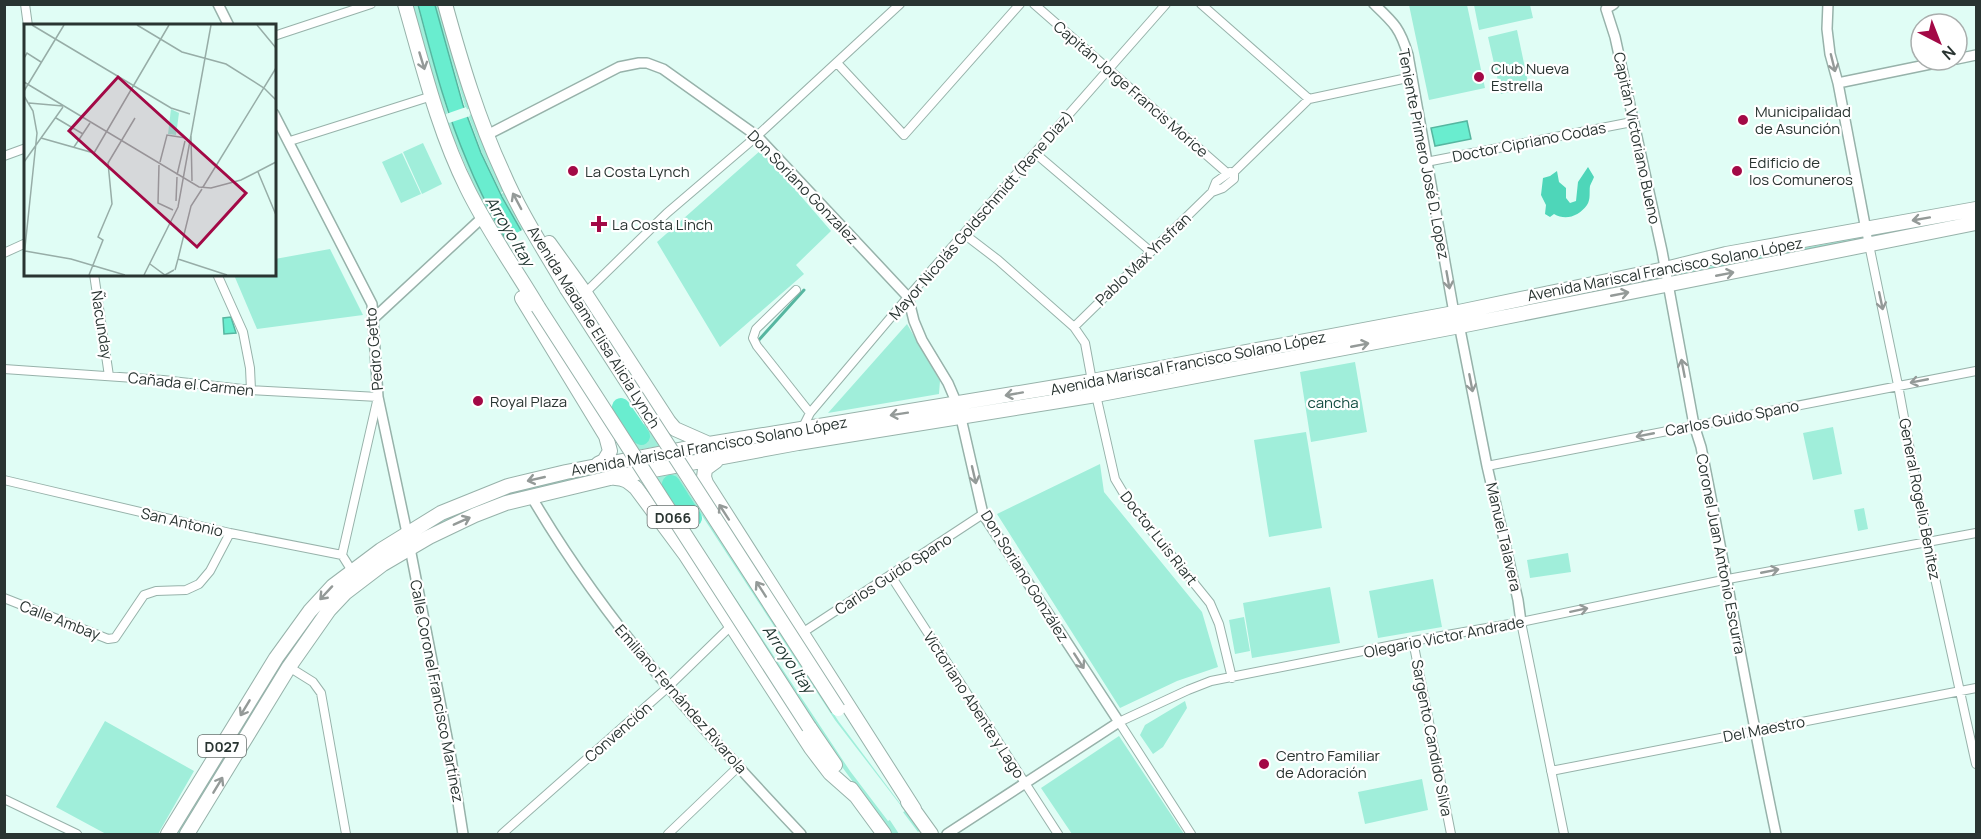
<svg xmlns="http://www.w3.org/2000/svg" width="1981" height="839" font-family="Manrope,sans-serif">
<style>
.green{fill:#a0eeda}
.forest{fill:#4ed6b9}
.water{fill:#69edcf;stroke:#56b6a0;stroke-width:1.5}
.pier{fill:#e0fdf5}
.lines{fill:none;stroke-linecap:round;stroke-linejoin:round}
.stream{stroke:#56b6a0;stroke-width:3}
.river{stroke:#69edcf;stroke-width:18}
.minor-casing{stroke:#97b2aa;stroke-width:10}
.tertiary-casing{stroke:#97b2aa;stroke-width:12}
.trunk-casing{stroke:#97b2aa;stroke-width:16}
.minor{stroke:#fff;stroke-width:8}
.tertiary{stroke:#fff;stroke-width:9}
.trunk{stroke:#fff;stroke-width:14}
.trunk-bridge-casing{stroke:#97b2aa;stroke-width:16;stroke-linecap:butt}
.trunk-bridge{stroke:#fff;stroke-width:14}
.oneway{stroke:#949a98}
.poi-dot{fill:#a30946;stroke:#fff;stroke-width:2}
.labels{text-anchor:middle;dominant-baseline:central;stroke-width:4.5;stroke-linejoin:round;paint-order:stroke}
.shield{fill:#fff;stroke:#69716f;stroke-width:1.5}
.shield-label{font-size:14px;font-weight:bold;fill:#293431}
.poi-label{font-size:15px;fill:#293431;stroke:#fff;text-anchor:start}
.street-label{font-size:15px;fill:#293431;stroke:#fff}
.park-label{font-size:15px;fill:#114b3f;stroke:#fff}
.water-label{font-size:16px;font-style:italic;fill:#203731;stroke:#fff}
.inset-road{fill:none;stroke:#97ada7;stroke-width:1.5}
.view{fill:#a30946;fill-opacity:0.15;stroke:#a30946;stroke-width:3}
.inset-edge{fill:none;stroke:#293431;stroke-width:3}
</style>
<rect width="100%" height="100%" fill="#e0fdf5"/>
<path class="green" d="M412 5H417L448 114 444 115Z
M435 5H440L471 108 466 110Z
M1409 5H1467L1485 88 1429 100Z
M1474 5H1530L1533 18 1479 30Z
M1517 30 1529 87 1501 94 1488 37Z
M473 114 505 189 501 193 482 153 468 115Z
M451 121 485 202 482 204 447 123Z
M423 143 442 184 422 194 403 152Z
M761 150 831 231 796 265 804 274 720 347 657 242Z
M402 153 421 194 401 203 382 162Z
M506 191 550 272 660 446 637 450 482 205 485 203 563 334 547 274 501 194Z
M1855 238 1857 241 1676 276 1677 273Z
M330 249 363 315 257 329 234 275 274 274 275 259Z
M1654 278 1655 280 1463 318V316Z
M907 324 940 381 939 394 828 413Z
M1355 362 1367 432 1311 442 1300 372Z
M1833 427 1842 474 1813 480 1803 433Z
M1306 432 1322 528 1269 537 1254 440Z
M629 464 632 470 561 483 410 544 409 539C440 522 472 505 506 493 545 480 588 473 629 464Z
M1100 464 1104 492 1202 612 1218 667 1177 681 1120 708 997 514Z
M676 473 839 722 920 830 918 832 897 804 882 808 899 834H891L837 760 654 476Z
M1864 508 1868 529 1858 531 1854 510Z
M1568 553 1571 572 1530 578 1527 560Z
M1433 579 1442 627 1378 638 1369 591Z
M1330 587 1340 643 1252 658 1243 603Z
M1244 617 1250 651 1235 654 1229 620Z
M276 675 277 676 183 834H177L274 676Z
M1185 701 1187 708 1163 747 1153 754 1140 735 1145 725Z
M105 721 194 771 158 834H106L56 807Z
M1119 736 1184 834H1072L1041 788Z
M1422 779 1428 810 1365 824 1358 792Z"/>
<path class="forest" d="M1588 167 1594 177C1593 180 1591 183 1590 186 1589 192 1591 199 1587 205 1579 216 1566 221 1554 214L1550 217 1545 214 1546 205 1541 195 1543 178 1550 176 1557 171 1559 182 1566 188V198L1570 203 1576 201 1578 182Z"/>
<path class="water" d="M418 5H435L463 105 481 153 502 197 546 274 564 336C530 279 492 223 467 161 445 110 432 57 418 5Z
M1467 121 1471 139 1435 146 1431 128Z
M231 317 236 333 224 334 223 318Z"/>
<path class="pier" d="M466 107 470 116 449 123 446 114Z
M524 229 561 293 646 423 628 435H626L503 240Z
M686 493 688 494 835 720 905 811 888 821 850 771 671 501V497Z"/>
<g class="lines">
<path class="stream" d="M758 341 804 290"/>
<path class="river" d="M621 407 641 436
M671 484 693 518"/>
<g class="minor-casing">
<path id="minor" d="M25 4 28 26
M1034 4 1227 173
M1201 4 1309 99
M274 36 371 4
M837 63 904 135 1020 4
M290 141 432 96
M1035 153 1150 251
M4 156 26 148
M1426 162 1632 122
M1212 192 1223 188 1234 179V172L1309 99 1412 77
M1866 230 1898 385 1927 542 1976 764
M964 234 998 260 1074 327 1085 343 1092 381
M4 253 26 243
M94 274 109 376
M217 274 243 332 250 368 251 390
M796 290 756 329 753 338 757 346 810 413
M585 293 667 213 757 136 900 4
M1074 327 1212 192 1216 182 1230 172
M4 369 163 380 251 390 378 397 342 555
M1096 395 1115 479 1130 504 1210 603 1219 624 1232 678
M802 429 810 413 908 297 1166 4
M1487 466 1976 371
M4 480 230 533 342 555 352 571
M891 576 1058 834
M4 598 108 639 115 638 144 595 156 591 186 590 199 584 210 571 230 533
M1521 622 1564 834
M802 633 983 514
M1413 641 1451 834
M289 667 313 682 321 693 346 834
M1551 771 1976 688
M4 799 77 834
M502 834 667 688 732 625
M668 834 738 767
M1191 834 1119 722 1188 690 1211 681 1413 641 1521 622 1728 579 1976 533"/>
</g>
<g class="tertiary-casing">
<path id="tertiary" d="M218 4 229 26
M1374 4C1394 23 1400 28 1408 55L1454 313 1457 314 1487 466 1518 600 1521 622
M1614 4 1606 9 1615 37 1662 251 1694 425 1701 447C1727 576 1749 706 1776 834
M1828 4 1827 29 1830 54 1838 83 1866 230
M1957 59 1976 55
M1838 83 1950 60
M274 114 372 304 378 397 407 533
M487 135 619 67 639 63H647L663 69 757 136 908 297 914 321 922 340 948 383 957 404
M373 319 483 217
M531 496C605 623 701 728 801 834
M410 548 451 758 463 834
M947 834 1119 722 983 514 961 418"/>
</g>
<g class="trunk-casing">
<path id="trunk" d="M405 4C423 66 438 130 467 188 487 229 514 267 538 307
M445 4C461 62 478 119 503 173 520 213 545 251 567 289
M549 243 585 293 669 422 675 429 709 444
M522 298 606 436 610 451 604 461 598 464
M716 461 705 469 704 477 706 483 914 809
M615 478C625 478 629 482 636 488L685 554 811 748 830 773 856 796
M809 727 835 765
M851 789 884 834
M908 802 931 834
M168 834 276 658 310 611 333 586 381 550 441 513 508 486 566 472 709 444 1092 381 1454 313 1665 269 1726 254 1976 209
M187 834 289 667 329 610 345 593 383 564 429 537 475 515 506 503 610 478 798 443 1096 395 1460 326 1976 223"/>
</g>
<use href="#minor" class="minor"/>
<use href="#tertiary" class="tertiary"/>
<use href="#trunk" class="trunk"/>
<g class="trunk-bridge-casing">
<path id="trunk-bridge" d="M567 289 838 709
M538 307 809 727"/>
</g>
<use href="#trunk-bridge" class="trunk-bridge"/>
</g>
<defs><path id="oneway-shaft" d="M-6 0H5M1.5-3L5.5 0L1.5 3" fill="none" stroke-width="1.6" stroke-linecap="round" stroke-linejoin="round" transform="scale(1.5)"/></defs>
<g class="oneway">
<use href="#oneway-shaft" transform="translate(422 61) rotate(73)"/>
<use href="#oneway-shaft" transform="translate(1833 63) rotate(76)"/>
<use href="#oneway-shaft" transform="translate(517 201) rotate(-118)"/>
<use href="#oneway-shaft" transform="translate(1921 219) rotate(170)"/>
<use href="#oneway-shaft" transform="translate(1725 274) rotate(-11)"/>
<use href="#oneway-shaft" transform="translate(1448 280) rotate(80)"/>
<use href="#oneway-shaft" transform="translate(1620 294) rotate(-11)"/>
<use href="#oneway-shaft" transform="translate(1881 301) rotate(78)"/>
<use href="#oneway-shaft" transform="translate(1360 345) rotate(-11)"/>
<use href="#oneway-shaft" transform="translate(1683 368) rotate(-101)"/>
<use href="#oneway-shaft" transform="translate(1919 381) rotate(169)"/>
<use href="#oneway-shaft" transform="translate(1471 383) rotate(79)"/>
<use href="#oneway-shaft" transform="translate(1014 394) rotate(170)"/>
<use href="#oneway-shaft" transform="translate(899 414) rotate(171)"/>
<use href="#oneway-shaft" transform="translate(1645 435) rotate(169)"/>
<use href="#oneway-shaft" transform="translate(974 475) rotate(77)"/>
<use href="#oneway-shaft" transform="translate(536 479) rotate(167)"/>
<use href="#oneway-shaft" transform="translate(724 512) rotate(-123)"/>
<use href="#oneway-shaft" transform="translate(462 521) rotate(-24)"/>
<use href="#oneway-shaft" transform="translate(1770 571) rotate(-11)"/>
<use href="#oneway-shaft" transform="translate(761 589) rotate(-123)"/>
<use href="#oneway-shaft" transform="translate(326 593) rotate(133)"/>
<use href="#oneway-shaft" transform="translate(1579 610) rotate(-12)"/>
<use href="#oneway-shaft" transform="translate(1079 661) rotate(57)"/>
<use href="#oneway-shaft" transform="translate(245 708) rotate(121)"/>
<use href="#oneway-shaft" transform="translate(218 785) rotate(-59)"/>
</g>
<g class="poi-dot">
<circle cx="1479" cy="77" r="6"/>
<circle cx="1743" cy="120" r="6"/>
<circle cx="573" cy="171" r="6"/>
<circle cx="1737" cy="171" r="6"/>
<path d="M596 215h6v6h6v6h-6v6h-6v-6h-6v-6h6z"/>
<circle cx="478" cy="401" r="6"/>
<circle cx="1264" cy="764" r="6"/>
</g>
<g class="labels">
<g class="shield">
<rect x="647.5" y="506" width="51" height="22" rx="4.5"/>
<rect x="198" y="735" width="48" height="22" rx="4.5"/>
</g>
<g class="shield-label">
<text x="673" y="517">D066</text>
<text x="222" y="746">D027</text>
</g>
<g class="poi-label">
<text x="1491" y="68">Club Nueva<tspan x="1491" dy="17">Estrella</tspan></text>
<text x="1755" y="111">Municipalidad<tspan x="1755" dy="17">de Asunción</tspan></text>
<text x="1749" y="162">Edificio de<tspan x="1749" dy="17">los Comuneros</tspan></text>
<text x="585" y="171">La Costa Lynch</text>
<text x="612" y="224">La Costa Linch</text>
<text x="490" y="401">Royal Plaza</text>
<text x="1276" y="755">Centro Familiar<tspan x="1276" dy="17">de Adoración</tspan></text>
</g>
<g class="street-label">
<text transform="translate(1131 89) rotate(41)">Capitán Jorge Francis Morice</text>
<text transform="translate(1637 138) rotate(78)">Capitán Victoriano Bueno</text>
<text transform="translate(1529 142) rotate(-11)">Doctor Cipriano Codas</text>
<text transform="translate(1424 154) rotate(79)">Teniente Primero José D. Lopez</text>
<text transform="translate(803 187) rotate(46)">Don Soriano Gonzalez</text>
<text transform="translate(981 215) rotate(-49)">Mayor Nicolás Goldschmidt (Rene Diaz)</text>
<text transform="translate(1143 259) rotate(-44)">Pablo Max Ynsfran</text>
<text transform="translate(1665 269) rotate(-11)">Avenida Mariscal Francisco Solano López</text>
<text transform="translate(102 325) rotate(81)">Ñacunday</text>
<text transform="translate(594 327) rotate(58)">Avenida Madame Elisa Alicia Lynch</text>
<text transform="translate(374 349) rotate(-95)">Pedro Getto</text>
<text transform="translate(1188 363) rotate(-11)">Avenida Mariscal Francisco Solano López</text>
<text transform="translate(191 384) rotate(6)">Cañada el Carmen</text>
<text transform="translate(1732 418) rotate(-11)">Carlos Guido Spano</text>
<text transform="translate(709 446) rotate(-10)">Avenida Mariscal Francisco Solano López</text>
<text transform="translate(1920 499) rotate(79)">General Rogelio Benitez</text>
<text transform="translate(182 522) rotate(13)">San Antonio</text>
<text transform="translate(1504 537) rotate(77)">Manuel Talavera</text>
<text transform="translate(1159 538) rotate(52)">Doctor Luis Riart</text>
<text transform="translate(1721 554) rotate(79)">Coronel Juan Antonio Escurra</text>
<text transform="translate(893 574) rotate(-33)">Carlos Guido Spano</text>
<text transform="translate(1025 576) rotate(58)">Don Soriano González</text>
<text transform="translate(60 620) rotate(21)">Calle Ambay</text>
<text transform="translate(1444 637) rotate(-11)">Olegario Victor Andrade</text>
<text transform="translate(437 691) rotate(79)">Calle Coronel Francisco Martínez</text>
<text transform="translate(681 699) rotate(49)">Emiliano Fernández Rivarola</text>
<text transform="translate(974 705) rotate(57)">Victoriano Abente y Lago</text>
<text transform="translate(1764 729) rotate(-11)">Del Maestro</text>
<text transform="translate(618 732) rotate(-41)">Convención</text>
<text transform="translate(1432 738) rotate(79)">Sargento Candido Silva</text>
</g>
<g class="park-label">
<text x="1333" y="402">cancha</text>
</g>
<g class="water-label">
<text transform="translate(510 231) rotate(59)">Arroyo Itay</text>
<text transform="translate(789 659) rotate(56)">Arroyo Itay</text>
</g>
</g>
<g transform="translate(24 24)">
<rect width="252" height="252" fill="#e0fdf5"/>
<path d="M147 85 155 89 152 111 144 110Z" fill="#a0eeda"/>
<path class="inset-road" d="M8 1 147 84 166 90M113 1 158 28 202 40 240 64 252 76M233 1 252 24M0 34 3 29 17 38M0 58 175 163 187 164 217 156 252 138M0 67 40 1M0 72 9 87 13 109 0 233M5 79 39 82M32 94 59 110M167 112 168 157M17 114 70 129 145 1M50 123 66 99M0 138 39 83M136 138 143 111 162 114M135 141 134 179 149 186M234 148 252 191M153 151 161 117M179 163 252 44M152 177 153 153M1 227 47 235 101 251M154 235 167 182 178 165M126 240 141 251 150 246M151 246 154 235 203 251M65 251 79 216 74 213 88 180 84 139 111 94M120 251 154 183 187 1"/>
<path class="view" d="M94 53 222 169 173 223 45 107Z"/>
<rect width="252" height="252" class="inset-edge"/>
</g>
<rect width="1981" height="839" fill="none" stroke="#293431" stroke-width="12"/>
<g transform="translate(1939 42) rotate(138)"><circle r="28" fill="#ffffff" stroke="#a9aead" stroke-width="1.5"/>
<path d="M0-4.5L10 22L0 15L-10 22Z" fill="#a30946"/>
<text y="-9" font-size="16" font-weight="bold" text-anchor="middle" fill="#293431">N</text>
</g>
</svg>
